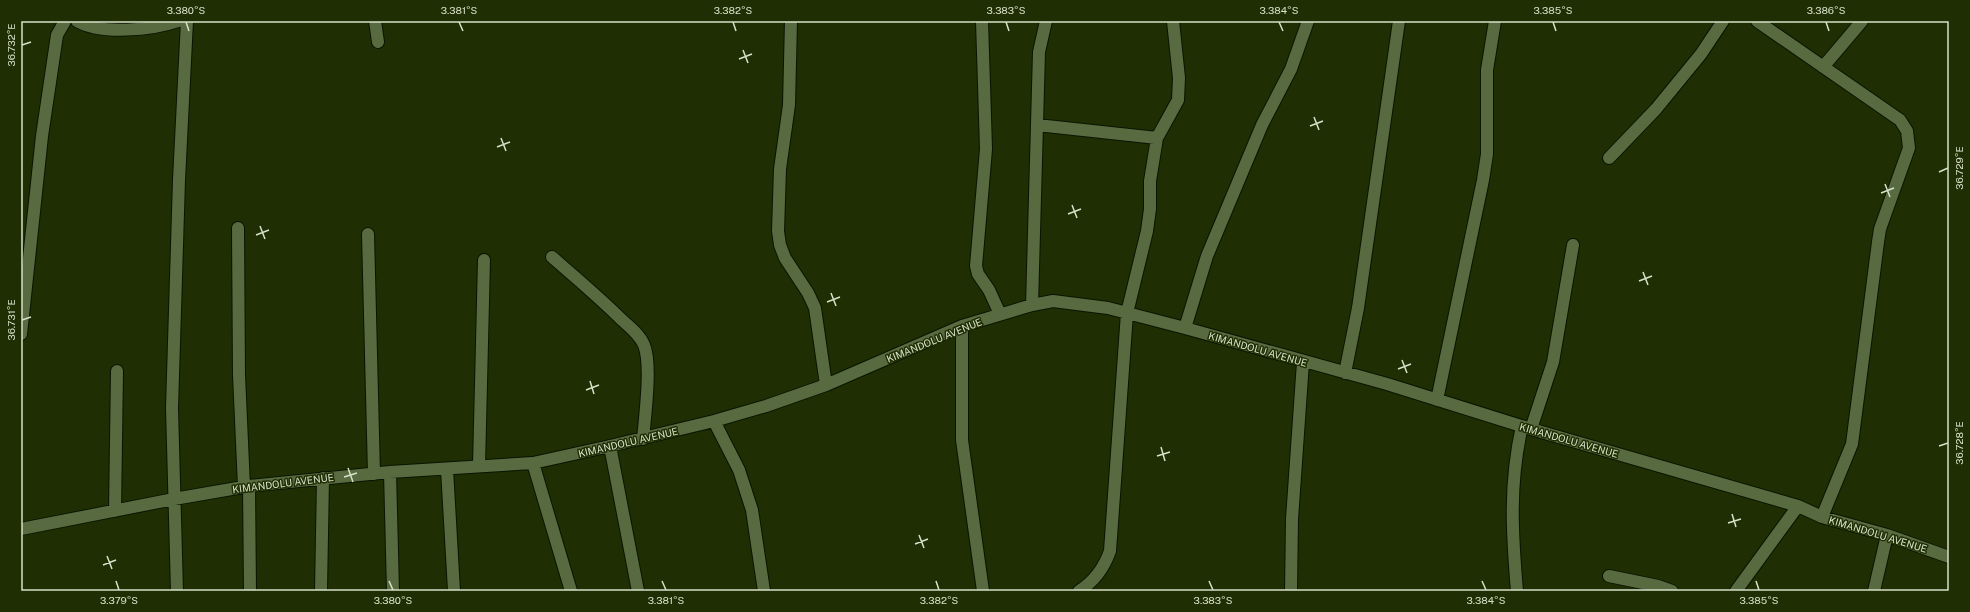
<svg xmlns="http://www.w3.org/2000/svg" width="1970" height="612" font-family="'Public Sans',sans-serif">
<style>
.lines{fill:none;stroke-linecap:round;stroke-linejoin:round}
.minor-casing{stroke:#0a1500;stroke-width:14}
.minor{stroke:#586a40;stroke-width:12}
.ticks{fill:none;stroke:#d6e1c9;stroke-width:1.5}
.labels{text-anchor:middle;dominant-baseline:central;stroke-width:3;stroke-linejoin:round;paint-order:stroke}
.street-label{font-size:10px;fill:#d6e1c9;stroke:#1f2e03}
.neatline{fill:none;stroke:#d6e1c9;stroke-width:1.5}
.ticks-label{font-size:10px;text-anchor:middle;fill:#d6e1c9}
</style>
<rect width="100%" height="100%" fill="#1f2e03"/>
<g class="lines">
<g class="minor-casing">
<path id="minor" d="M77 21C101 35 152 30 178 21
M375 21 378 42
M791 21 789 105 780 169 778 231 780 245 785 258 808 293 815 308 826 385
M982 21 986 149 976 266 978 274 989 290 1000 314
M1757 21 1900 120 1907 131 1909 148 1880 229 1878 242 1852 444 1822 517
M1823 67 1862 21
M1037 125 1157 138
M1609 158 1656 109 1701 54 1723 21
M238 228 239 375 244 487
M368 234 374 474
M552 257C575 277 600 298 622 320 630 327 640 335 644 345 652 364 645 416 643 439
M1032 305 1039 52 1046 21
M962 326V440L983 591
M1185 328 1207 256 1262 125 1291 69 1308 21
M21 334 42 136 57 35 65 21
M1345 373 1358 308 1399 21
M1437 400 1483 180 1487 154V70L1495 21
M714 421 739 470 752 510 764 591
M1531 429 1553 362 1573 245
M610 446 638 591
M533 463 571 591
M479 466 484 260
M447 469 454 591
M390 472 393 591
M249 486 250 591
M115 511 117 371
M21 529 174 499 249 486 390 472 533 463 610 446 714 421 766 406 826 385 962 326 1032 305 1053 301 1108 308 1185 328 1387 384 1531 429 1798 506 1822 517 1887 535 1949 557
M1609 576 1658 586 1672 591
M177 591 172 408 179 180 187 21
M321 591 323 478
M1079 591C1095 581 1104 568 1110 551L1127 313 1147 231 1150 209V181L1157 138 1178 100 1179 78 1173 21
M1291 591 1292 519 1303 362
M1517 591C1512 533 1509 484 1522 426
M1736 591 1798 506
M1874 591 1887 535"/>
</g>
<use href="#minor" class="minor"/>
</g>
<path class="ticks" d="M186 22 189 31M459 22 463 31M733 22 736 31M1006 22 1009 31M1279 22 1283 31M1553 22 1556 31M1826 22 1829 31M22 45 31 42M743 50 748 63M739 59 752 54M1314 117 1319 130M1310 126 1323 121M501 138 506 151M497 147 510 142M1939 172 1948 168M1885 184 1890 197M1881 193 1894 188M1072 205 1077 218M1068 214 1081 209M260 226 265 239M256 235 269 230M1643 272 1648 285M1639 281 1652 276M831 293 836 306M827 302 840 297M22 320 31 317M1402 360 1407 373M1398 369 1411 364M590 381 594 394M586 390 599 385M1939 446 1948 443M1161 447 1165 461M1157 456 1170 452M348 468 353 482M344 477 357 473M1732 514 1736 527M1728 523 1741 519M919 535 924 548M915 544 928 539M107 556 112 569M103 565 116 560M116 581 119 590M389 581 393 590M662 581 666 590M936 581 939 590M1209 581 1213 590M1482 581 1486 590M1756 581 1759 590"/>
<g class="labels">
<g class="street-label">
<text transform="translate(934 340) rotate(-22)">KIMANDOLU AVENUE</text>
<text transform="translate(1258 349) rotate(16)">KIMANDOLU AVENUE</text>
<text transform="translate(1569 440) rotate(16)">KIMANDOLU AVENUE</text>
<text transform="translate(628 442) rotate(-13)">KIMANDOLU AVENUE</text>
<text transform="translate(283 483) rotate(-7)">KIMANDOLU AVENUE</text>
<text transform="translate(1878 534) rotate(17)">KIMANDOLU AVENUE</text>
</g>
</g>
<rect width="1970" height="612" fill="none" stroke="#1f2e03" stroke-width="44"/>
<rect x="22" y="22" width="1926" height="568" class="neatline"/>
<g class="ticks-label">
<text x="186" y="14">3.380°S</text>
<text x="459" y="14">3.381°S</text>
<text x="733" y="14">3.382°S</text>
<text x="1006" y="14">3.383°S</text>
<text x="1279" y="14">3.384°S</text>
<text x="1553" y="14">3.385°S</text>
<text x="1826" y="14">3.386°S</text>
<text transform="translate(11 45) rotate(-90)" y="4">36.732°E</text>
<text transform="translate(1959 168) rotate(-90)" y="4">36.729°E</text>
<text transform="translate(11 320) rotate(-90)" y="4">36.731°E</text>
<text transform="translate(1959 443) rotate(-90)" y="4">36.728°E</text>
<text x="119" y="604">3.379°S</text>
<text x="393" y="604">3.380°S</text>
<text x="666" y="604">3.381°S</text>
<text x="939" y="604">3.382°S</text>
<text x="1213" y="604">3.383°S</text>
<text x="1486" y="604">3.384°S</text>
<text x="1759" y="604">3.385°S</text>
</g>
</svg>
